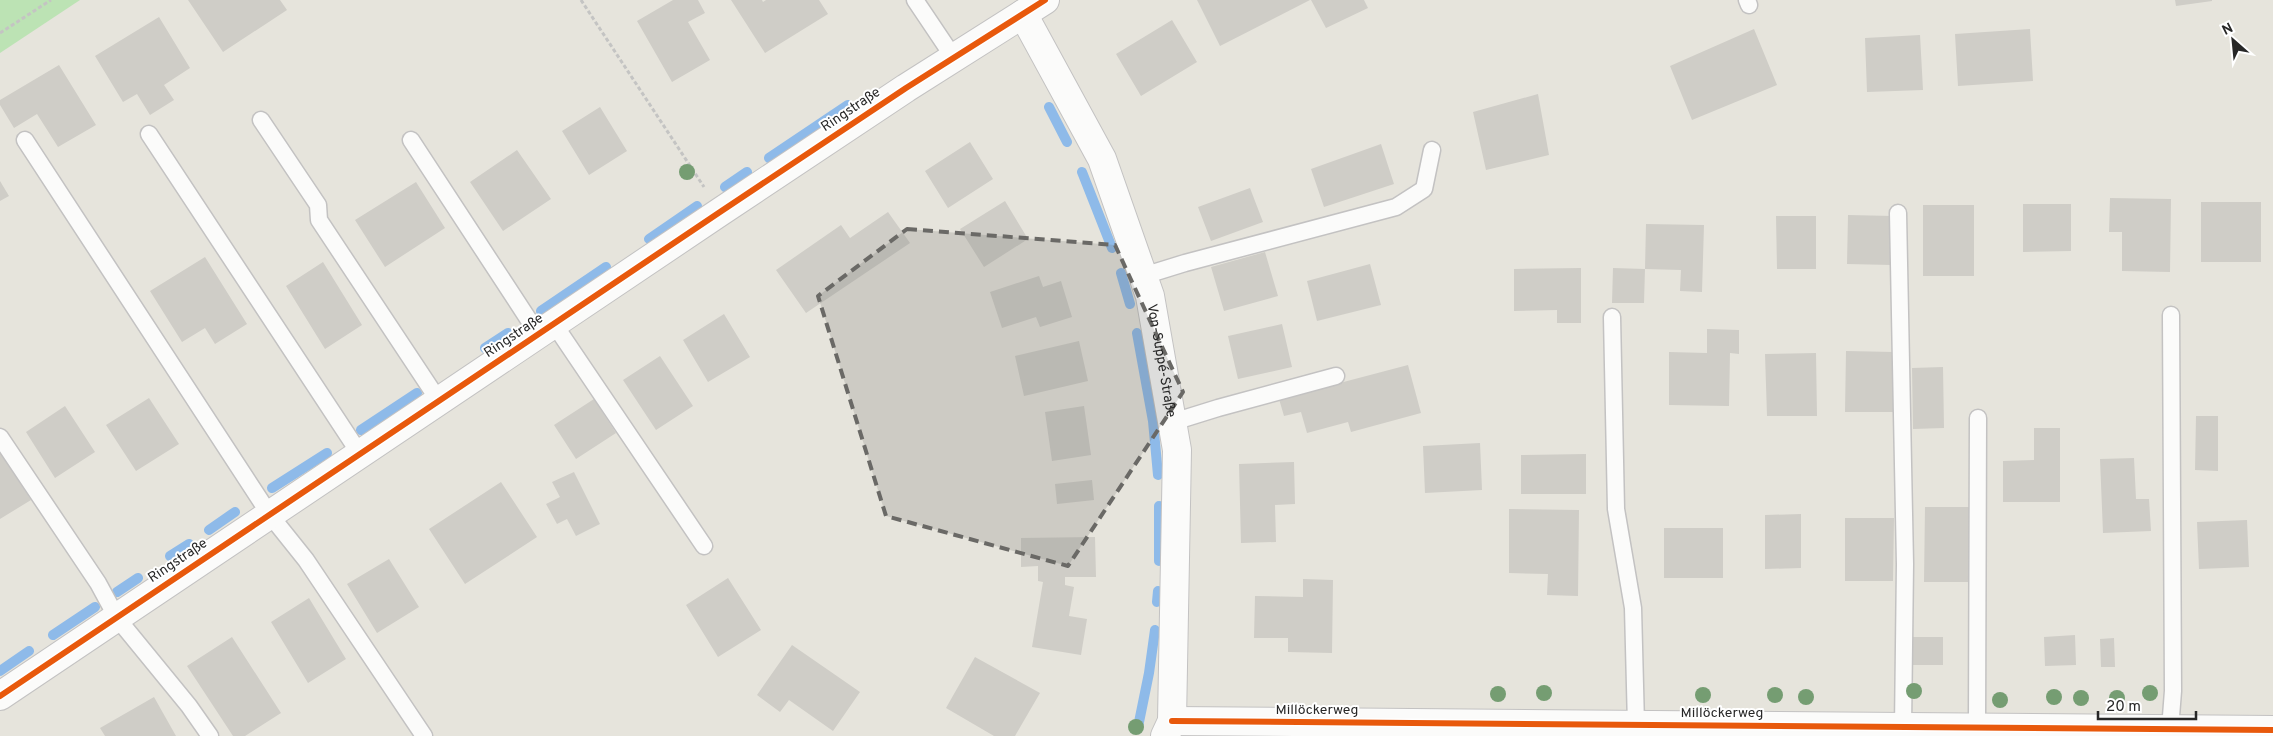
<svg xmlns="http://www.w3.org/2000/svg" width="2273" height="736" font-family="Overpass,sans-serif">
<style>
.green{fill:#bce3b4}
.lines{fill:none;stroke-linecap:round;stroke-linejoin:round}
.stream{stroke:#8ebae9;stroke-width:10}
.building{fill:#cfcdc7}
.service-casing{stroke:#c3c2c2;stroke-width:19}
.minor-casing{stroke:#c3c2c2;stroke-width:30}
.path{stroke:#c4c4c3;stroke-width:3;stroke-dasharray:4 2.5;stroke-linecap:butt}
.service{stroke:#fbfbfa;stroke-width:16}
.minor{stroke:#fbfbfa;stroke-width:28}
.cycleway-casing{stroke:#fff;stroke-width:9}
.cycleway{stroke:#e8590c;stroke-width:6}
.tree{fill:#759d72}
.marked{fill:#6a6966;fill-opacity:0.2;stroke:#6a6966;stroke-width:4;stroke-dasharray:10 6;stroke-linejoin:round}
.labels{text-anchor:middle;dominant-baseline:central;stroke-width:4;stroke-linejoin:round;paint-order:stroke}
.street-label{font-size:14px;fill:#272727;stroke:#fff}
</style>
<rect width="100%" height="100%" fill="#e6e4dc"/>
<path class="green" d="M0 0H80L0 53Z"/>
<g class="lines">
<path class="stream" d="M1049 107 1067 142
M769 158 848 105
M1082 172 1112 248
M725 187 747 172
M649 239 697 206
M1121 273 1130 304
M541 311 606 267
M1137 333 1153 421 1158 475
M485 348 508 333
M361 430 417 393
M272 488 327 453
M1159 506V561
M209 530 235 512
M170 556 189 544
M117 592 138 578
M1157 602 1158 591
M53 635 95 607
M0 671 29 651
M1138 727 1149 673 1155 630"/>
</g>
<path class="building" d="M188 0H280L287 10 223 52Z
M673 0H698L705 13 688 22 710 60 672 82 637 21Z
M731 0H762L763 2 766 0H819L828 14 765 53Z
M1197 0H1310L1220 46Z
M1311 0H1364L1368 8 1326 28Z
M2175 0H2212V1L2176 6Z
M159 17 190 68 164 85 174 100 150 115 137 94 123 102 95 56Z
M1172 20 1197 62 1141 96 1116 54Z
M1754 29 1777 85 1692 120 1670 66Z
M2030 29 2033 81 1958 86 1955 34Z
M1920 35 1923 90 1867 92 1865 38Z
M59 65 96 125 58 147 37 114 14 128 0 105V100Z
M1538 94 1549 155 1486 170 1473 112Z
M600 107 627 151 589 175 562 131Z
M970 142 993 179 948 208 925 171Z
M1381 144 1394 184 1324 207 1311 169Z
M517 150 551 199 503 231 470 182Z
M0 181 9 196 0 201Z
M416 182 445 228 385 267 355 220Z
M1250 188 1263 222 1211 241 1198 207Z
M2110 198 2171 199 2170 272 2122 271V232H2109Z
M1005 201 1028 239 984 267 960 229Z
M2201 202H2261V262H2201Z
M2023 204H2071V251L2023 252Z
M1923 205H1974V276H1923Z
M888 212 910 243 806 313 776 270 841 225 850 238Z
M1848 215 1893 216 1892 265 1847 264Z
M1776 216H1816V269H1777Z
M1646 224 1704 225 1702 292 1680 291 1681 270 1645 269Z
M1265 252 1278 296 1224 311 1211 267Z
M205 257 247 324 215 344 205 328 182 342 150 291Z
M323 262 362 325 325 349 286 286Z
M1370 264 1381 305 1317 321 1307 281Z
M1581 268V323H1557V310L1514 311V269Z
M1613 268 1645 269 1644 303H1612Z
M1039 276 1043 287 1061 281 1072 317 1040 327 1036 317 1002 328 990 292Z
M724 314 750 357 708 382 683 340Z
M1282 324 1292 367 1238 379 1228 336Z
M1707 329 1739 330V354L1730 353 1729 406 1669 405V352L1707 353Z
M1079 341 1088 381 1024 396 1015 356Z
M1846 351 1894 352 1893 412H1845Z
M1816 353 1817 416H1767L1765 354Z
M660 356 693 406 656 430 623 380Z
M1408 365 1421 413 1351 432 1348 422 1307 433 1301 412 1284 416 1279 399Z
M1943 367 1944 428 1913 429 1912 368Z
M149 398 179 444 136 471 106 425Z
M594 399 616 433 576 459 554 425Z
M65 406 95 452 55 478 26 432Z
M1084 406 1091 455 1052 461 1045 412Z
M2196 416H2218V471L2195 470Z
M2034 428H2060V502H2003V461L2034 460Z
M1480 443 1482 490 1425 493 1423 446Z
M0 452 31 500 0 519Z
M1586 454V494H1521V455Z
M2134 458 2136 499H2149L2151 531 2103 533 2100 459Z
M1294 462 1295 504 1275 505 1276 542 1241 543 1239 464Z
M574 472 600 524 576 536 567 519 557 524 546 504 560 497 552 482Z
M1092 480 1094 500 1057 504 1055 484Z
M501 482 537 537 465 584 429 529Z
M1925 507H1971L1970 582H1924Z
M1509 509 1579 510 1578 596 1547 595 1548 574 1509 573Z
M1801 514V568L1765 569V515Z
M1845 518H1894L1893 581H1845Z
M2247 520 2249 567 2199 569 2197 522Z
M1664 528H1723V578H1664Z
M1095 537 1096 577H1065V585L1074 587 1069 616 1087 619 1081 655 1032 647 1043 582 1038 581V566L1021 567V538Z
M389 559 419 607 377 633 347 584Z
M728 578 761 630 718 657 686 605Z
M1303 579 1333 580 1332 653 1288 652V638H1254L1255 596 1303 597Z
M309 598 346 659 308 683 271 622Z
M2075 635 2076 665 2045 666 2044 637Z
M232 637 281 713 245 736H233L187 666Z
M1913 637H1943V665H1913Z
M2114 638 2115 667H2101L2100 639Z
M792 645 860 692 833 731 789 700 780 712 757 695Z
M975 657 1040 693 1015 736H994L946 708Z
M154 697 176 736H105L100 728Z"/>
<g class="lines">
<g class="service-casing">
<path id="service" d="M915 0 954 58
M1747 0 1749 5
M261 120 318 205 319 220 439 401
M149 134 360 454
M25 140 270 515 306 560 424 736
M411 140 538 334
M1898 213 1905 564 1903 727
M1143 276 1185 263 1396 207 1424 189 1432 150
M1612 317 1616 509 1633 608 1636 725
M554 324 704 546
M1173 422 1218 408 1336 376
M0 437 98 583 117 618 189 706 210 736
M1977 728 1978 418
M2170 729 2173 691 2171 315"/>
</g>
<g class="minor-casing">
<g id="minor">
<path id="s1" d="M1023 14 1102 159 1150 296 1177 450 1172 721 1165 736"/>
<path d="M0 696 720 212 906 88 1045 0"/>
<path d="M1172 721 2273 730"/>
</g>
</g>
<path class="path" d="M581 0 704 187
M0 33 51 0"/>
<use href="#service" class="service"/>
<use href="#minor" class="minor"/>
<g class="cycleway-casing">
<path id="cycleway" d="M0 696 720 212 906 88 1045 0
M1172 721 2273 730"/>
</g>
<use href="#cycleway" class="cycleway"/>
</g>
<g class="tree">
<circle cx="687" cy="172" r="8"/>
<circle cx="1914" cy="691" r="8"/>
<circle cx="1544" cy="693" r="8"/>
<circle cx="2150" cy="693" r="8"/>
<circle cx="1498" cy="694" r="8"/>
<circle cx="1703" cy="695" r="8"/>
<circle cx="1775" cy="695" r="8"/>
<circle cx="1806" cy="697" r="8"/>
<circle cx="2054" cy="697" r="8"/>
<circle cx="2081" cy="698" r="8"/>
<circle cx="2117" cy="698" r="8"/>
<circle cx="2000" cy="700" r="8"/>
<circle cx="1136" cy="727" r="8"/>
</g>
<path class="marked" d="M907 229 1115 245 1183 392 1068 566 886 516 818 296Z"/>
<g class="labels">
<g class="street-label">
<text transform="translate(851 110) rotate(-34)">Ringstraße</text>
<text transform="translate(514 336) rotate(-34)">Ringstraße</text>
<text stroke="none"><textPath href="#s1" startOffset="376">Von-Suppé-Straße</textPath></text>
<text transform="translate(178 561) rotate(-34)">Ringstraße</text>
<text x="1317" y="710">Millöckerweg</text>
<text x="1722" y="713">Millöckerweg</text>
</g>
</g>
<g transform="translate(2233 40) rotate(333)" stroke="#ffffff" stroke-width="4" paint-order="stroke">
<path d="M0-4L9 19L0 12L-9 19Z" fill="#272727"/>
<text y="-8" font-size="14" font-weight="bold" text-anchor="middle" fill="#272727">N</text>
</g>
<path d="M2098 711v8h98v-8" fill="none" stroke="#272727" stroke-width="2.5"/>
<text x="2106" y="711" font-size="15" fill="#272727" stroke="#ffffff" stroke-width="4" paint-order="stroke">20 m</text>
</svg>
